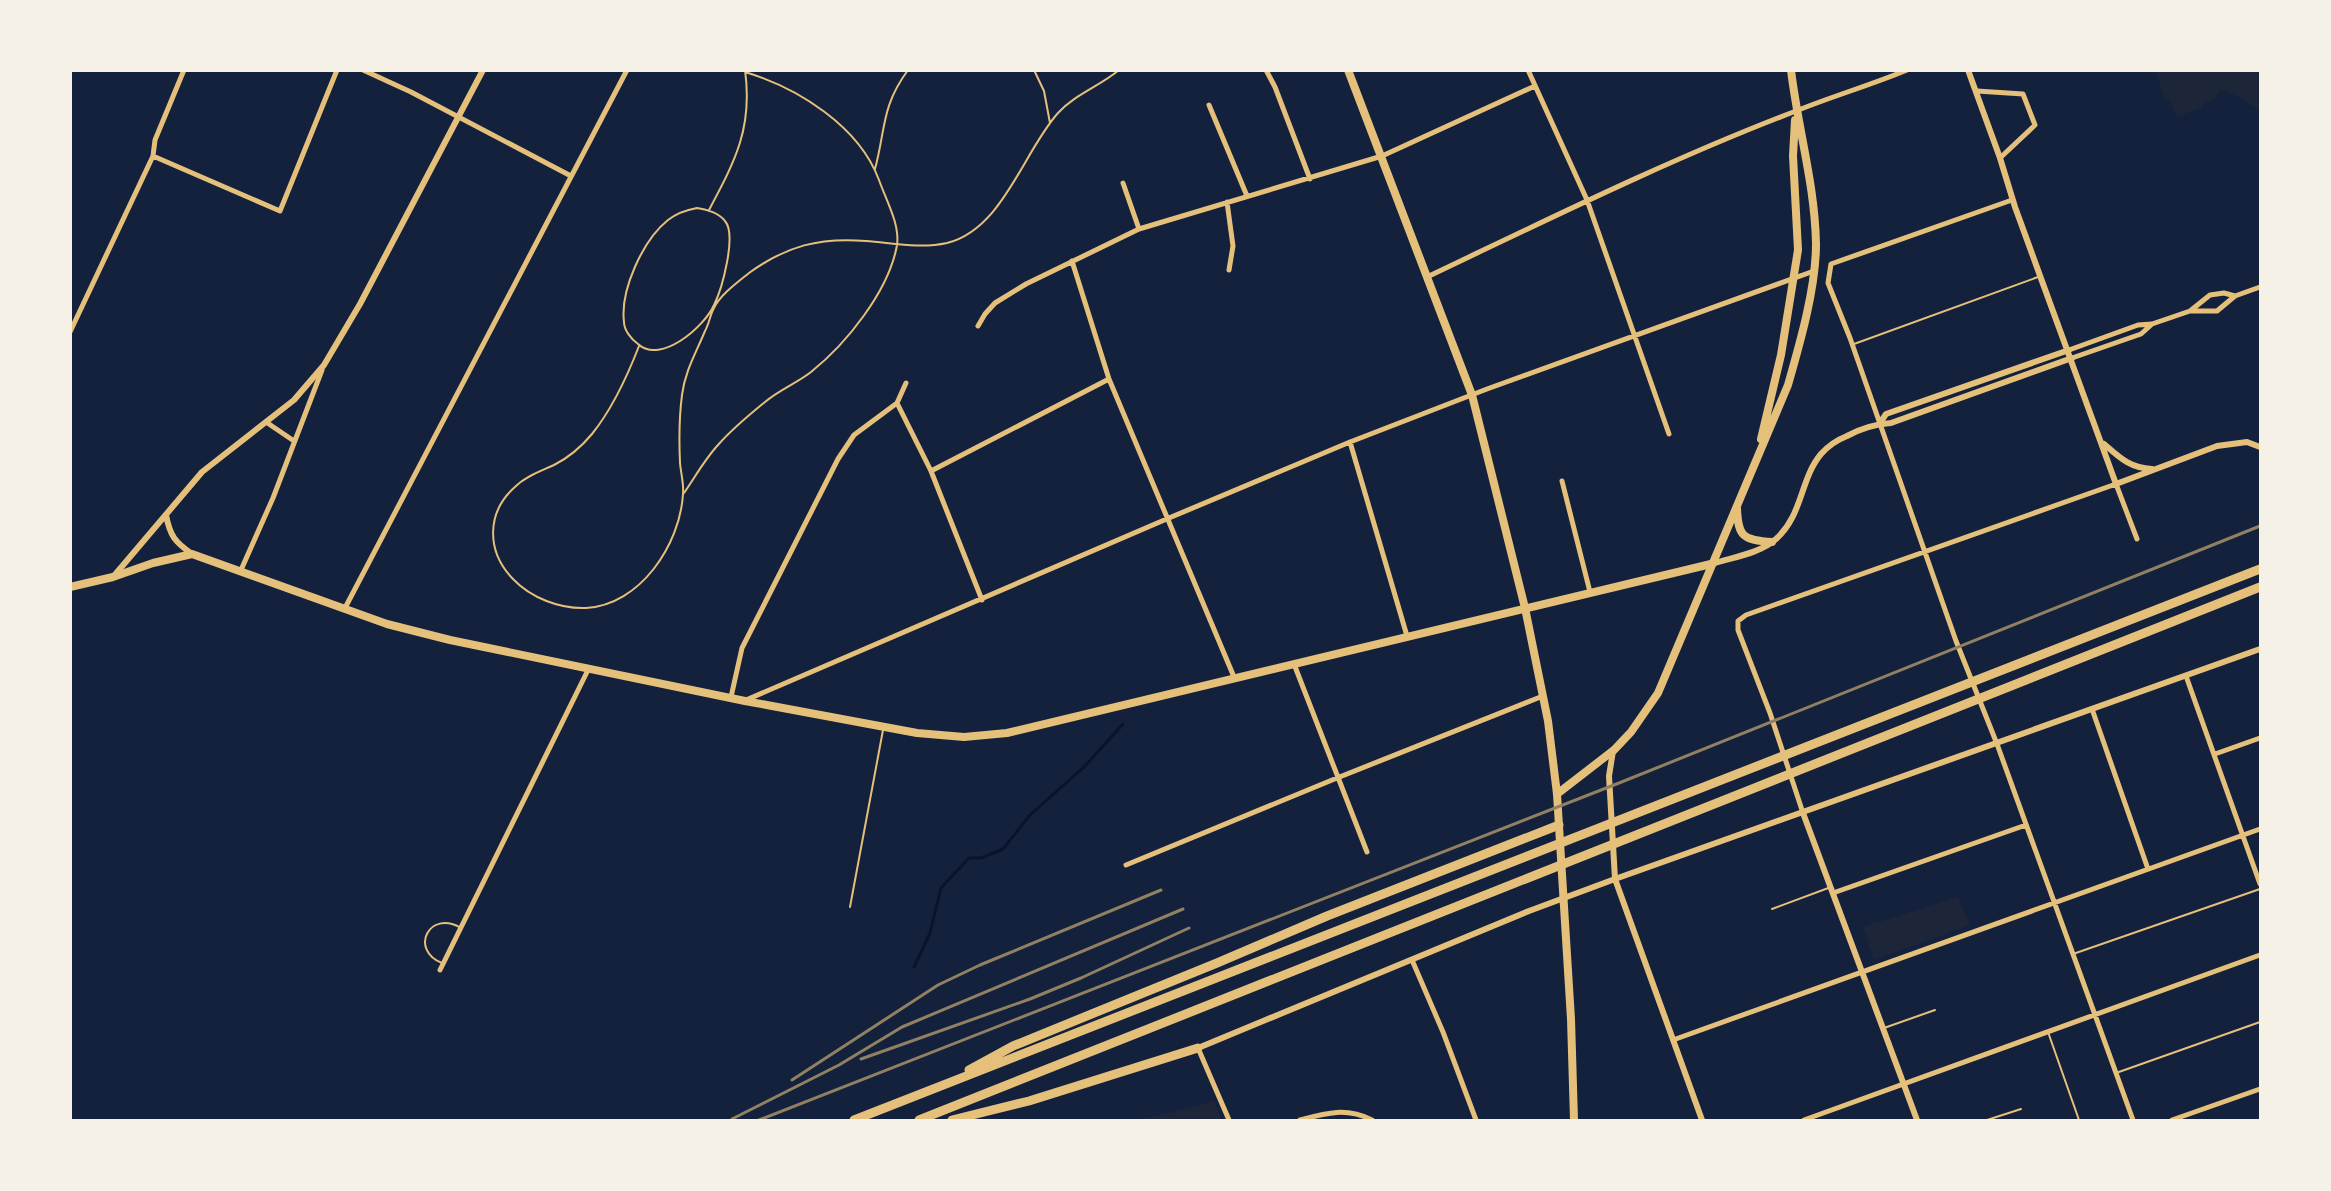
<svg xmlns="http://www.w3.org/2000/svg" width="2331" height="1191" font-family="'Alegreya Sans',sans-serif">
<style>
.green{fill:#1d2539}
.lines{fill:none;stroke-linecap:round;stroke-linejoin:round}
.stream{stroke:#0b132b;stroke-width:3}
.service{stroke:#e5c07b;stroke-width:2}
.minor{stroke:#e5c07b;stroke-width:5}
.tertiary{stroke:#e5c07b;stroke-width:6}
.secondary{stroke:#e5c07b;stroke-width:8}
.primary{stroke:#e5c07b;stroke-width:8}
.motorway{stroke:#e5c07b;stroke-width:9}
.rail{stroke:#918062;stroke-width:3}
</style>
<rect width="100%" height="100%" fill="#14213d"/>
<path class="green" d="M2155 71H2260V111L2244 101V99L2223 90 2219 91 2215 99 2203 104V107L2177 117 2169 99H2165Z
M1958 897 1970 925 1874 960 1863 927Z
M1214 1101 1222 1120H1139Z"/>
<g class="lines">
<path class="stream" d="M914 967 930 933 941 888 969 858H981L1003 849 1030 815 1084 767 1123 724"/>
<path class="service" d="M1034 70 1044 91 1050 123
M875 169C886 128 881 107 908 70
M697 208C706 209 719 213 725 221 737 235 722 289 714 305 705 326 661 365 638 344 631 339 624 330 624 322 620 290 643 240 668 220 677 213 686 210 697 208Z
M709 210C735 161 753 128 745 70
M1854 344 2038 277
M639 346C627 377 613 408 592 434 582 446 568 458 554 465 541 471 526 476 516 486 486 512 486 551 513 579 531 598 560 609 586 608 640 605 680 545 683 494 684 484 681 474 680 463 679 441 679 418 682 395 685 371 696 353 705 331 709 324 710 315 714 308 720 295 738 282 749 273 786 246 820 237 866 241 893 243 920 249 947 243 1003 229 1023 152 1058 113 1074 95 1100 86 1119 70
M684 493C695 477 705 459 718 445 732 429 749 415 765 402 779 390 797 383 811 372 846 344 889 291 897 245 900 224 886 200 879 180 859 126 798 88 745 72
M850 907 883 730
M1772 909 1831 887
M2073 954 2260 889
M442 963C409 950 429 909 461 928
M1884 1028 1935 1010
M2048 1032 2079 1120
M2116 1073 2260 1022
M1987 1120 2021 1109"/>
<path class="minor" d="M363 70 411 92 571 176
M1266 70 1275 87 1310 179
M1528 70 1587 200 1669 434
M1977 91 2023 94 2035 125 2000 158
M1209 105 1247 196
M153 156 280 211 337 70
M1123 183 1139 229
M2012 200 1831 264 1828 283 1850 338 1956 641 1997 744 2133 1120
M1227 202 1233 246 1229 270
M1072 261 1109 379 1234 677
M1427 277C1549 219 1670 159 1796 111 1833 96 1871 85 1907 70
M2190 311H2217L2235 296 2260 287
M978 326 985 314 995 303 1026 284 1139 229 1382 156 1535 86
M70 332 153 156 155 140 184 70
M2069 350 2138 325 2152 324 2190 311 2210 295 2224 293 2235 296
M2072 358 2141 334 2151 325
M897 403 931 471 982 600
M266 422 294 441
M1350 442 1407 636
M931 471 1109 379
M1562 481 1590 592
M241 570 273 498 322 370
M345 608 627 70
M1294 664 1367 852
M2186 676 2260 884
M731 697 742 648 838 459 854 435 897 403 906 383
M746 700 1169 518 1350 442 1487 389 1814 271
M2092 709 2148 869
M2215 754 2260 738
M1803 813 1770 713 1738 630V621L1746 615 2116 484 2137 539
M1126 865 1337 778 1543 696
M1833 893 2026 825
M1412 960 1443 1032 1476 1120
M440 970 589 668
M1673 1040 2260 829
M1198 1048 1229 1120
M1300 1120C1326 1113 1346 1107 1372 1120
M1804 1120 2260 955
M2172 1120 2260 1089"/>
<path class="tertiary" d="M1968 70 2000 158 2015 207 2116 484 2217 446 2247 442 2260 447
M1880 423 1886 414 2069 350
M2104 444C2120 458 2130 468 2152 469
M166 515C170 536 175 542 192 554
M1712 564C1733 557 1759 554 1776 539 1803 515 1800 479 1821 454 1828 446 1837 440 1847 436 1860 429 1876 424 1891 423L2072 358
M113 577 202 472 294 400 324 365 360 304 483 70
M1613 751 1609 776 1615 879 1702 1120
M1803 813 1917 1120
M1198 1048 1529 911 1615 879 2260 649"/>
<path class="secondary" d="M70 587 113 577 153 563 192 554 387 624 450 640 745 701 917 733 964 737 1007 733 1711 564"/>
<path class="primary" d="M1348 70 1472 395 1525 608 1548 721 1557 794 1571 1019 1574 1120
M1761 439 1781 355 1798 250 1793 156 1795 120
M1737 508C1738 537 1743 540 1772 542
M1557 794 1614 750 1631 732 1658 693 1788 385C1800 343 1816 288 1816 244 1815 185 1798 129 1791 70"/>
<path class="motorway" d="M969 1070 1013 1046 1217 963 1327 916 1559 825
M854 1120 2260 569
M919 1120 2260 587
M952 1120 1029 1101 1198 1048"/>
<path class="rail" d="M861 1059 1030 999 1081 978 1189 928
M792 1080 938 985 980 965 1161 890
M732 1119 839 1065 902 1027 1183 909
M759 1120 1619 783 2260 526"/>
</g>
<rect width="2331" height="1191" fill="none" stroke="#f6f1e7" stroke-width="144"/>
</svg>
